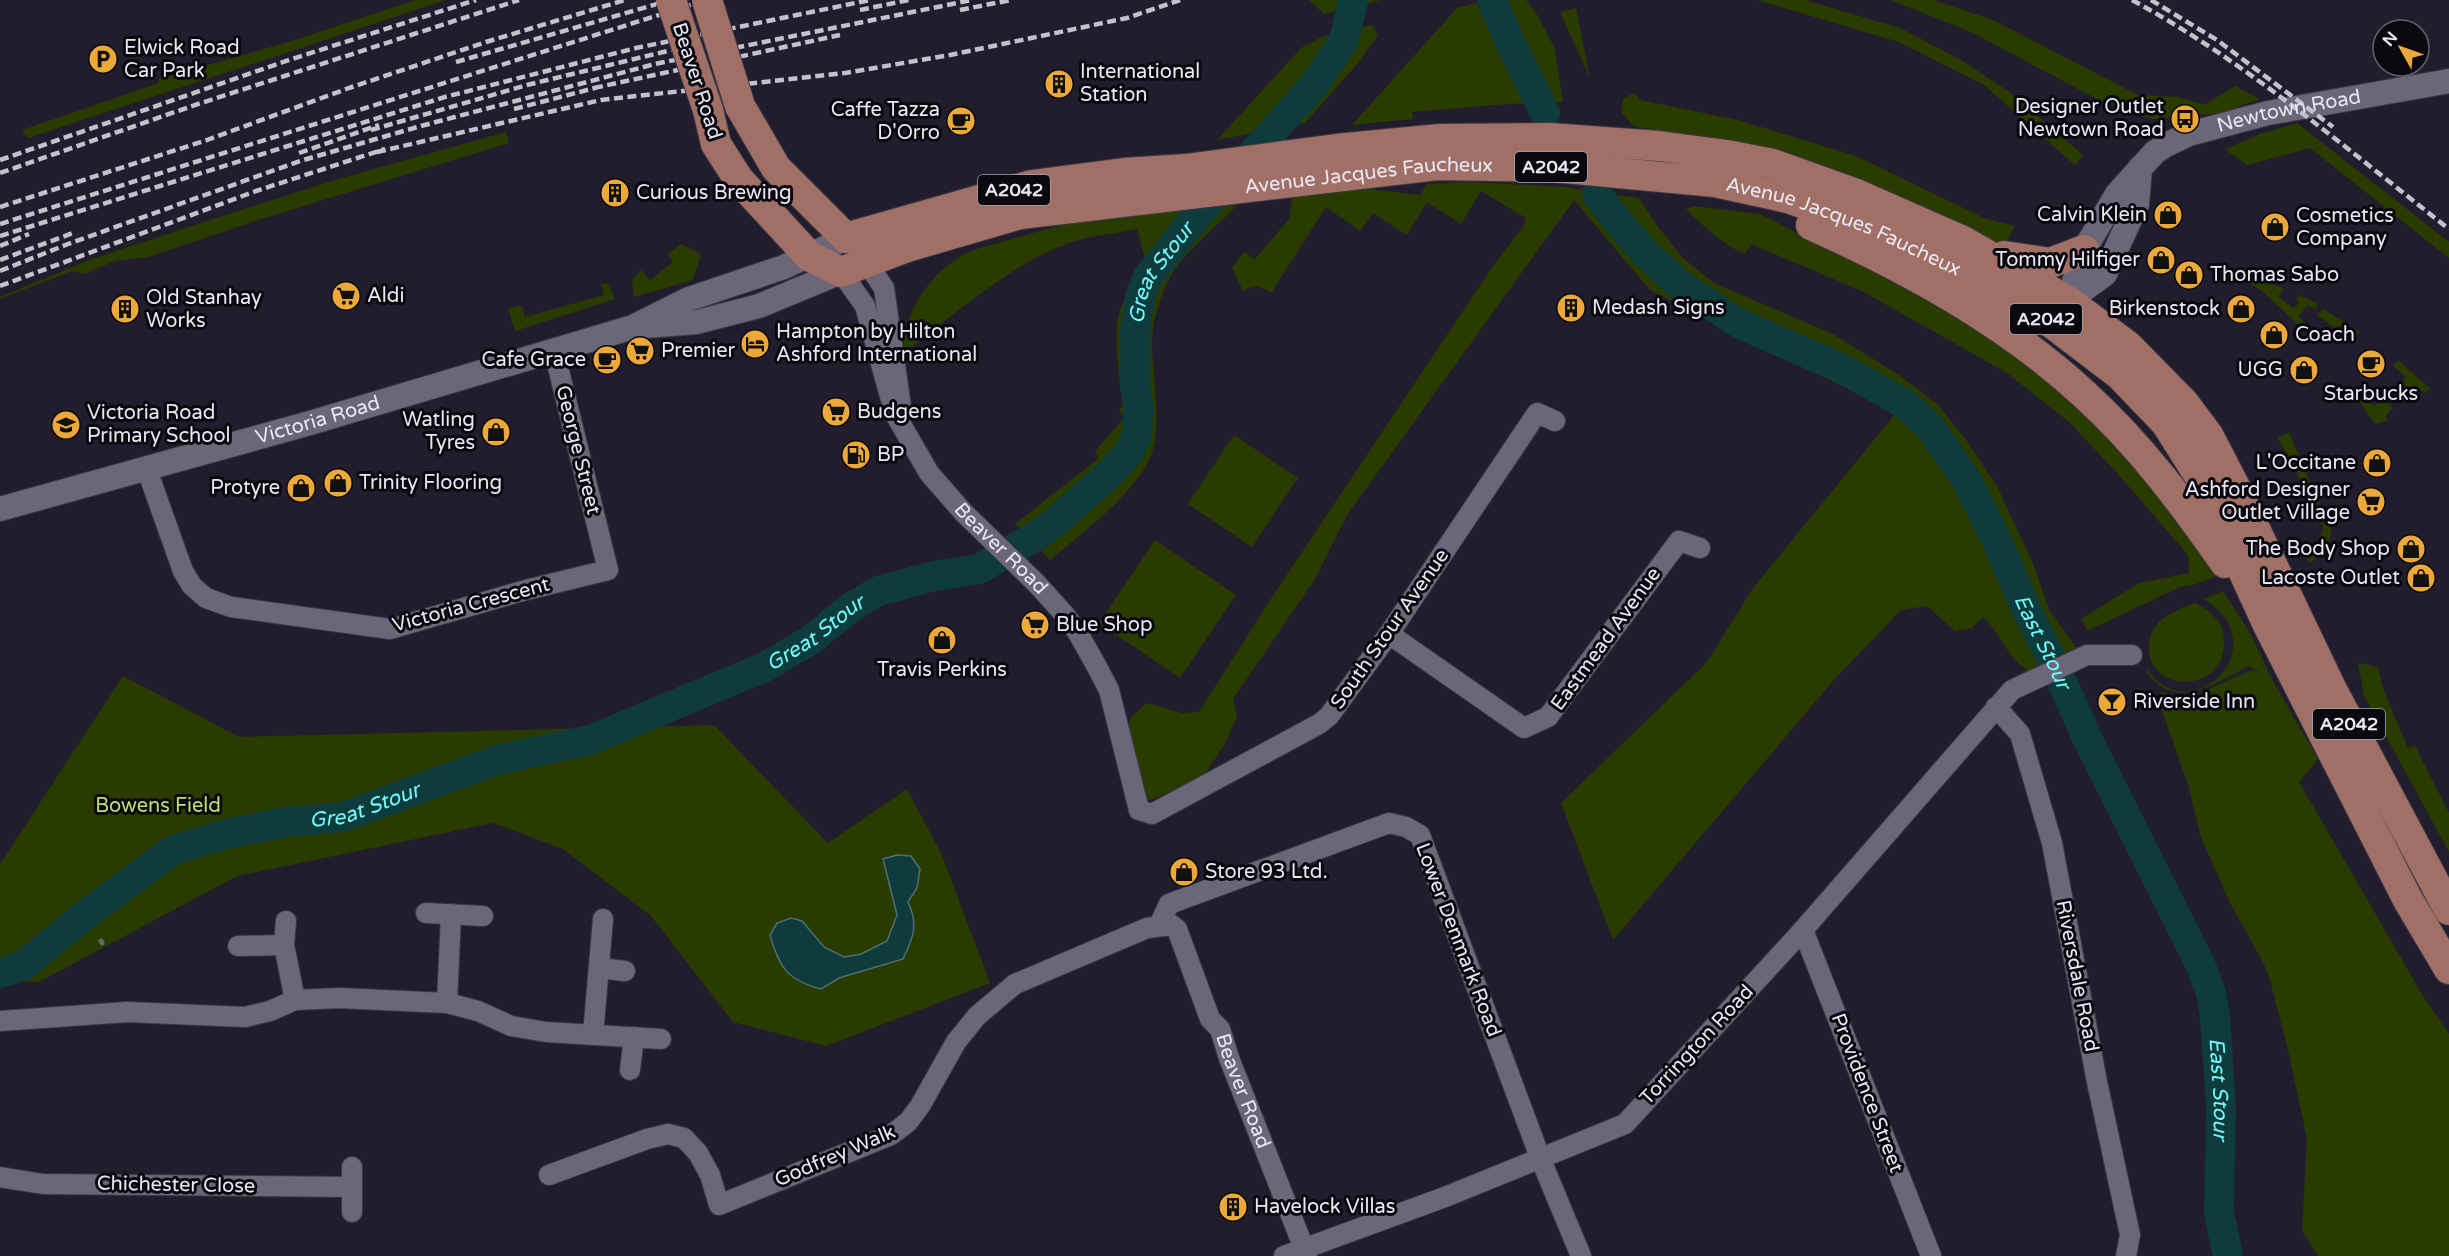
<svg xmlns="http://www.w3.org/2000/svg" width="2449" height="1256" font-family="'Varela Round',sans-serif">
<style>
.green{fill:#2a3b00}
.water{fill:#0e3b3c;stroke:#506f73;stroke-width:1.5}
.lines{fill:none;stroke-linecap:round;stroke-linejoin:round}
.stream{stroke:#506f73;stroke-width:5}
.river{stroke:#0e3b3c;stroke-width:30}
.minor-casing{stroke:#3d3846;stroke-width:22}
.tertiary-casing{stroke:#3d3846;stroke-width:26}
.primary-casing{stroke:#3d3846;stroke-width:32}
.minor{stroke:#6c6679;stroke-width:20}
.tertiary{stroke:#6c6679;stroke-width:24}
.primary{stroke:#a07067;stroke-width:30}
.rail{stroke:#c4c0cc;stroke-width:4.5;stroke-dasharray:9 4.5;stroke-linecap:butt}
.primary-bridge-casing{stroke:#3d3846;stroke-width:32;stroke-linecap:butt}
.primary-bridge{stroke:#a07067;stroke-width:30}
.labels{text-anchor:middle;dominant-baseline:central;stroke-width:6;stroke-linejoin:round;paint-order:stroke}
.shield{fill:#0b0910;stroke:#a7a4ae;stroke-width:1.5}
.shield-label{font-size:18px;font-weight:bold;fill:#eae7f2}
.poi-label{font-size:20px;fill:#eae7f2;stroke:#0b0910;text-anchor:start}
.street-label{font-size:20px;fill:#eae7f2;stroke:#0b0910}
.park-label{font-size:20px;fill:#b7e06e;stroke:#0b0910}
.water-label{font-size:21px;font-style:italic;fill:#72fbfc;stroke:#0b0910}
</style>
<rect width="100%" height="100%" fill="#221d2d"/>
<path class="green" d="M416 0H446L28 138 22 130 159 83V79L288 42Z
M1309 0H1381L1324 14Z
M1487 0H1526L1538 16 1555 49 1563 102 1508 104 1412 112 1413 119 1352 125 1457 8Z
M1757 0H1805L1900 28 1963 61 2011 93 2083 155 2075 165 1984 85 1899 42Z
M1891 0H1934L1993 20 2138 95 2178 97 2204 105 2235 86 2260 99 2221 113 2152 119 2097 99 1971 32Z
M1576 8 1590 78 1560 12Z
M1372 25 1378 35 1358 63 1305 123 1217 140 1301 48 1324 36Z
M1634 93 1640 100 1738 120 1856 156 1984 218 2014 226 2005 247 1740 146 1634 126 1621 112 1623 99Z
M2297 123 2449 242V258L2310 148 2247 165 2225 149 2260 134Z
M506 132 509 143 261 219 148 257 115 261 84 274 72 271 0 299V297L89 260 213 219 335 180Z
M1472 182 1564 187 1639 198 1658 227 1682 257 1714 283 1833 334 1899 375 1938 405 1966 440 1997 486 2032 561 2049 609 2079 652 2030 671C2009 662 2001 633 1983 617L1972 628 1955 631 1927 606 1901 610 1833 681 1613 940 1561 803 1707 662 1753 588 1896 413 1650 290 1574 200 1347 515 1315 579 1233 699 1237 716 1226 742 1203 777 1149 801 1127 730 1130 718 1147 703 1182 713 1199 712 1270 600 1493 266 1523 227 1526 218 1481 191 1461 224 1427 202 1407 235 1373 213 1360 231 1326 207 1271 293C1262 285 1253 285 1243 291L1232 267 1245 251 1254 260 1289 219 1292 197 1347 189H1370L1420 195 1427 184Z
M1238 204C1217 227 1182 253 1168 281 1159 300 1152 322 1152 342 1152 375 1164 432 1149 460 1129 499 1083 532 1050 560L1015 524 1099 458 1095 451 1125 417 1119 410 1124 404C1119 383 1115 345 1117 324 1119 305 1136 277 1145 259L1137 229C1118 233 1097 235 1078 240 1017 258 953 316 901 355 904 343 905 329 910 317 921 288 944 263 973 250L1079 220Z
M1694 206 1760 214 1966 320 2067 390 2164 487 2218 576 2193 585 2180 587 2087 631 2081 619 2139 583 2189 573 2188 555 2118 474 2069 422 2007 373 1864 292 1751 244 1745 254C1722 244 1703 226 1686 209Z
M681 244 701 254 693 280 634 297 632 281 641 270 650 280 673 262 668 254Z
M2236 267 2284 289 2278 296 2293 308 2299 302 2296 299 2300 295 2318 304 2315 309 2308 305 2298 316 2308 325 2303 329 2262 291 2233 273Z
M601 283 608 284 615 299 515 331 508 309 522 305 525 317 604 295Z
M2323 309 2360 332 2354 338 2347 332 2343 334 2317 315Z
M2398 360 2430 389 2425 393 2415 386 2408 393 2398 386 2406 377 2393 366Z
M2357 387 2374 406 2383 399 2393 408 2386 416 2387 421 2375 424 2353 392Z
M2289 432 2331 530C2331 548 2324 553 2310 563L2303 551 2316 543 2323 530 2319 515 2278 438Z
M1234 435 1298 478 1252 547 1188 504Z
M1155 540 1236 595 1180 678 1099 623Z
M2223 591 2249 631 2273 681 2318 759 2299 782 2423 996 2449 1034V1256H2318L2302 1231 2307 1139 2288 1050 2271 984 2264 964 2229 901 2201 837 2188 784 2160 705 2161 692 2189 698 2252 670 2262 674 2249 666C2214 683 2177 713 2146 672L2147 669C2189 732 2280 647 2204 599Z
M2195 603C2210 610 2224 622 2224 640 2227 695 2144 695 2149 643 2150 633 2157 622 2165 617 2174 611 2185 607 2195 603Z
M2358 663 2378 667 2384 691 2408 748 2415 746 2449 813V852L2364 696Z
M123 676 239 737 714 725 828 843 907 789 941 853 990 983 826 1046 733 1022 651 916 563 849 493 823 237 876 39 982 0 980V864Z"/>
<path class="water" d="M897 855 911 856 920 869 917 888 908 902C919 925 913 938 903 959L839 978 821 989C787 980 779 967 770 935L777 923 791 918 802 921 824 947 844 957 861 954 887 941 897 915 883 859Z"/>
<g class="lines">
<path class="stream" d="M81 918 86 924
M101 941 102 943"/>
<g class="river">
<path d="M1492 0 1511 44 1545 113"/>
<path id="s1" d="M1597 194 1616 219 1645 253 1680 285 1740 324 1841 368 1905 404 1930 427 1967 481 1998 543 2027 611 2055 666 2089 742 2200 964 2211 993 2215 1016 2221 1107 2219 1213 2228 1256"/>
<path id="s2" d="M0 973 24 965 81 918 173 850 226 834 286 822 343 817 497 760 590 740 767 666 812 639 850 608 878 591 934 576 979 569 1036 536 1059 519 1109 474 1128 454 1137 435 1139 409 1135 386V331L1140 297 1148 277 1194 219 1314 85 1344 40 1353 0"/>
</g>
<g class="minor-casing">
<g id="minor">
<path d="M860 253 884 288 901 407"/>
<path id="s3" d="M841 272 865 306 895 414 929 473 963 512 1037 584 1065 615 1078 633 1097 667 1109 690 1139 810 1152 814 1319 724 1329 716 1389 634 1537 413 1555 421"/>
<path d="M146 467 183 571 192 586 206 598 231 607 390 629 526 590 608 570 554 351"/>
<path d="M1389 634 1524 728 1548 717 1679 541 1700 548"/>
<path d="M1996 707 2020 734 2052 843 2097 1082 2130 1235 2126 1256"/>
<path d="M426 913 483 916"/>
<path d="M286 921 284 945 295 1000"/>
<path d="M1163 925 1162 919 1169 904 1389 823 1406 827 1420 835 1541 1160 1581 1256"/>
<path d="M1803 930 1931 1256"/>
<path d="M238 946 284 945"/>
<path d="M599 968 625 971"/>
<path d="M447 1003 451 914"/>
<path d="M0 1021 127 1012 245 1017 270 1011 295 1000 339 998 447 1003 478 1011 511 1026 546 1032 661 1039"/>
<path d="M593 1035 603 919"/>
<path d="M630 1070 634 1037"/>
<path d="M352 1167V1212"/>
<path id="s4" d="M549 1175 647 1139 668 1134 684 1138 698 1153 710 1175 719 1205 891 1135 908 1122 920 1106 956 1042 977 1016 1015 984 1147 928 1172 925 1177 929 1210 1019 1220 1029 1229 1058 1307 1256"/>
<path d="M0 1177 43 1184 352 1187"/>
<path d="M1284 1256 1445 1197 1625 1124 1803 930 2012 690 2087 655H2132"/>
</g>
</g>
<g class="tertiary-casing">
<g id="tertiary">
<path d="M2068 301 2105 274 2137 204 2140 168"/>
<path id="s5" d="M2059 315 2068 301 2084 250 2117 194 2155 152 2166 145 2189 134 2268 113 2449 81"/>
<path d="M645 326 697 322 759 306 841 272"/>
<path id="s6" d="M0 509 310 423 633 327 689 299 784 267 846 238"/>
</g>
</g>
<g class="primary-casing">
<g id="primary">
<path d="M740 106 776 168 846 238 1032 185 1124 173 1186 169 1336 149 1440 139 1550 138 1659 146 1727 155 1773 164 1854 193 1963 241 2068 301 2128 346 2184 403 2208 435 2234 485 2331 688 2449 910"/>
<path id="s7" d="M708 110 716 144 739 180 809 256 841 272 907 247 1020 214 1437 165 1554 167 1715 182 1788 198 1870 228 1960 271 2053 324 2120 375 2166 423 2200 477 2268 625 2408 900 2449 969"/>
<path d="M1811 225C1909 269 2006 322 2085 395 2140 445 2183 503 2225 563"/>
<path d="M2004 256 2050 263 2084 250"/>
</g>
</g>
<use href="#minor" class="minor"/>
<use href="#tertiary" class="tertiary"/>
<use href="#primary" class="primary"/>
<path class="rail" d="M2132 0C2245 61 2348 150 2449 229
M2151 0 2217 40 2333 127
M860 10 909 0
M960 10 1011 0
M456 62 671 0
M594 88 840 35
M514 109 595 88
M371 130 527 85 684 47
M377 152 601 100 845 73 950 55 1127 18 1180 0
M299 153 379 125
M0 160 292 59 476 0
M0 173 195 105 519 0
M0 207 207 140 349 88 486 42 625 0
M0 224 706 0
M0 236 445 97 636 48 870 0
M0 246 29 234
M0 260 73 233
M0 271 68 244 300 161 421 126 655 64 972 0
M0 286 256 191 385 149"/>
<g class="primary-bridge-casing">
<path id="primary-bridge" d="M671 0 708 110
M707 0 740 106"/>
</g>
<use href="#primary-bridge" class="primary-bridge"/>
</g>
<defs>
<g id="parking-disc" transform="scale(1.5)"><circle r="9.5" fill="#eca93a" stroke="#0b0910"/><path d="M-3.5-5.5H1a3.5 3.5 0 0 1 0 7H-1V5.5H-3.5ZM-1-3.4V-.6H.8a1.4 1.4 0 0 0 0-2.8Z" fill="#111"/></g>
<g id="building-disc" transform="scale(1.5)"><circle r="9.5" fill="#eca93a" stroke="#0b0910"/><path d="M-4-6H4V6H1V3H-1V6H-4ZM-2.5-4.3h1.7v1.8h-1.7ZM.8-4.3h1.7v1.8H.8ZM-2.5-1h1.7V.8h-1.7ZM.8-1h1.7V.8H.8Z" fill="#111"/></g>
<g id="bus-disc" transform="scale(1.5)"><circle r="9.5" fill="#eca93a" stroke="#0b0910"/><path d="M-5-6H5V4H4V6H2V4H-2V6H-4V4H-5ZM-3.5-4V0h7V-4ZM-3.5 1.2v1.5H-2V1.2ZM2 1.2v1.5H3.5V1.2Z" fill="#111"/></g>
<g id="cafe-disc" transform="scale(1.5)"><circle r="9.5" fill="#eca93a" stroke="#0b0910"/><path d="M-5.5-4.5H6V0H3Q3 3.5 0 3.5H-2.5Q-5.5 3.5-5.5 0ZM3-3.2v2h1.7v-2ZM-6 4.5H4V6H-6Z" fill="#111"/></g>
<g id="shop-disc" transform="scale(1.5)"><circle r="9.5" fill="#eca93a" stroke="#0b0910"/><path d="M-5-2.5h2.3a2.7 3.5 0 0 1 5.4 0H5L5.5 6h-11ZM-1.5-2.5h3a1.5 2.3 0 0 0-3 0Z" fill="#111"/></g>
<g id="supermarket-disc" transform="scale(1.5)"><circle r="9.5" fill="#eca93a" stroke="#0b0910"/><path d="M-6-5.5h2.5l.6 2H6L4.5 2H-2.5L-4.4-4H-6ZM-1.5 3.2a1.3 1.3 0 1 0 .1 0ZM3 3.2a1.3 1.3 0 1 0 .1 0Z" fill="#111"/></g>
<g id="hotel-disc" transform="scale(1.5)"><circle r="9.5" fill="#eca93a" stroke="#0b0910"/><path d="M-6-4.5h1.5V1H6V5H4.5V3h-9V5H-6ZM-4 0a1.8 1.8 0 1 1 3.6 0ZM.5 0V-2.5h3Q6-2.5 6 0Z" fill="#111"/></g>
<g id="school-disc" transform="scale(1.5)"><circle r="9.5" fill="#eca93a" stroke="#0b0910"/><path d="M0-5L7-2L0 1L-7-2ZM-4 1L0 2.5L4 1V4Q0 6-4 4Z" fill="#111"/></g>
<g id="fuel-disc" transform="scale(1.5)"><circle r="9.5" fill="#eca93a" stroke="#0b0910"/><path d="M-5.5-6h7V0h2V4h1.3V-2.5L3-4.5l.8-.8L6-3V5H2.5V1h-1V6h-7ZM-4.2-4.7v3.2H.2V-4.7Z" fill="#111"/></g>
<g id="bar-disc" transform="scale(1.5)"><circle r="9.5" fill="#eca93a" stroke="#0b0910"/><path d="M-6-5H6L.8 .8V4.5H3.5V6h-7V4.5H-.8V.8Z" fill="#111"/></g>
</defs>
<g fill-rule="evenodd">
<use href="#parking-disc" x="103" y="59"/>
<use href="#building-disc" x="1059" y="84"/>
<use href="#bus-disc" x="2185" y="119"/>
<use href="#cafe-disc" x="961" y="121"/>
<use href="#building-disc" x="615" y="193"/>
<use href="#shop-disc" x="2168" y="215"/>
<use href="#shop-disc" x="2275" y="227"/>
<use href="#shop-disc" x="2161" y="260"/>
<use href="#shop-disc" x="2189" y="275"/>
<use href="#supermarket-disc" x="346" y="296"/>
<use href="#building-disc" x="1571" y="308"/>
<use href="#building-disc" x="125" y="309"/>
<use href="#shop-disc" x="2241" y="309"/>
<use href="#shop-disc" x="2274" y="335"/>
<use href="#hotel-disc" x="755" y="344"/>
<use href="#supermarket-disc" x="640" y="351"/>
<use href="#cafe-disc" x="607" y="360"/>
<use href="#cafe-disc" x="2371" y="364"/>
<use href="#shop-disc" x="2304" y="370"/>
<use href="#supermarket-disc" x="836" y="412"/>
<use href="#school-disc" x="66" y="425"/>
<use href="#shop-disc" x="496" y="432"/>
<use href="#fuel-disc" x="856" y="455"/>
<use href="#shop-disc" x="2377" y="463"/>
<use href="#shop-disc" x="338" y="483"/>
<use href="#shop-disc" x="301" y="488"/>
<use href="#supermarket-disc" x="2371" y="502"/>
<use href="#shop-disc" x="2411" y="549"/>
<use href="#shop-disc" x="2421" y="578"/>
<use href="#supermarket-disc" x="1035" y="625"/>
<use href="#shop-disc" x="942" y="640"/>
<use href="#bar-disc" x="2112" y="702"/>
<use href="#shop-disc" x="1184" y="872"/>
<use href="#building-disc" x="1233" y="1207"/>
</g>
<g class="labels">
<g class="shield">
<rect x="1515" y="152" width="72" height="30" rx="4.5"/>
<rect x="978" y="175" width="72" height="30" rx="4.5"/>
<rect x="2010" y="304" width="72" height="30" rx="4.5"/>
<rect x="2313" y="709" width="72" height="30" rx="4.5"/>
</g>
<g class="shield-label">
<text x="1551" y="167">A2042</text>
<text x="1014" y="190">A2042</text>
<text x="2046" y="319">A2042</text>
<text x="2349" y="724">A2042</text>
</g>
<g class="poi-label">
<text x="124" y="48">Elwick Road<tspan x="124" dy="23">Car Park</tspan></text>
<text x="1080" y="72">International<tspan x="1080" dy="23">Station</tspan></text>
<text x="2164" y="107" text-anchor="end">Designer Outlet<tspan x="2164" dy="23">Newtown Road</tspan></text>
<text x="940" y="110" text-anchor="end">Caffe Tazza<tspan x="940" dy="23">D'Orro</tspan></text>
<text x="636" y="193">Curious Brewing</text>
<text x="2147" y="215" text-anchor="end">Calvin Klein</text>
<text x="2296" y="216">Cosmetics<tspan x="2296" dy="23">Company</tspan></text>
<text x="2140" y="260" text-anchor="end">Tommy Hilfiger</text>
<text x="2210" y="275">Thomas Sabo</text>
<text x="367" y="296">Aldi</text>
<text x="146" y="298">Old Stanhay<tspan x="146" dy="23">Works</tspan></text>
<text x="1592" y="308">Medash Signs</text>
<text x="2220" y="309" text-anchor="end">Birkenstock</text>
<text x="776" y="332">Hampton by Hilton<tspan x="776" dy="23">Ashford International</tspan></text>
<text x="2295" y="335">Coach</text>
<text x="661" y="351">Premier</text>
<text x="586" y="360" text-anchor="end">Cafe Grace</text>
<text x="2283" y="370" text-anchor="end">UGG</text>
<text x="2371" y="394" text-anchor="middle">Starbucks</text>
<text x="857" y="412">Budgens</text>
<text x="87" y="413">Victoria Road<tspan x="87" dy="23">Primary School</tspan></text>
<text x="475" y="420" text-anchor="end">Watling<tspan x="475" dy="23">Tyres</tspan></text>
<text x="877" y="455">BP</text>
<text x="2356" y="463" text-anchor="end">L'Occitane</text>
<text x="359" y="483">Trinity Flooring</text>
<text x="280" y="488" text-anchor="end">Protyre</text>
<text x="2350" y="490" text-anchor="end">Ashford Designer<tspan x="2350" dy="23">Outlet Village</tspan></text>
<text x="2390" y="549" text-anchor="end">The Body Shop</text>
<text x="2400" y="578" text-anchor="end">Lacoste Outlet</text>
<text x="1056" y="625">Blue Shop</text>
<text x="942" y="670" text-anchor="middle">Travis Perkins</text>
<text x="2133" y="702">Riverside Inn</text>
<text x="1205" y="872">Store 93 Ltd.</text>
<text x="1254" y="1207">Havelock Villas</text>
</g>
<g class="street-label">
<text transform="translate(697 81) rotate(72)">Beaver Road</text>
<text stroke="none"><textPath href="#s5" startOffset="333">Newtown Road</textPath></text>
<text stroke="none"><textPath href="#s7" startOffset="756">Avenue Jacques Faucheux</textPath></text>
<text stroke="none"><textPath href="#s7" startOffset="1240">Avenue Jacques Faucheux</textPath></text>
<text stroke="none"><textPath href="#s6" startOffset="330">Victoria Road</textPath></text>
<text transform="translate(578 450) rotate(76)">George Street</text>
<text stroke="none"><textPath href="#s3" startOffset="326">Beaver Road</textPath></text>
<text transform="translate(471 605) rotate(-15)">Victoria Crescent</text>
<text transform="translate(1390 629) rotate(-55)">South Stour Avenue</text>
<text transform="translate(1606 639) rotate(-54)">Eastmead Avenue</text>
<text transform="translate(1458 940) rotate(69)">Lower Denmark Road</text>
<text transform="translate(2077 976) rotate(79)">Riversdale Road</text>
<text transform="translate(1697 1045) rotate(-47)">Torrington Road</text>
<text stroke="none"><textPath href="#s4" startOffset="954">Beaver Road</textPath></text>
<text transform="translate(1867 1093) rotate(69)">Providence Street</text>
<text transform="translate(835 1156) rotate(-23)">Godfrey Walk</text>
<text transform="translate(176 1185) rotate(1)">Chichester Close</text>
</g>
<g class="park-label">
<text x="158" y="806">Bowens Field</text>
</g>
<g class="water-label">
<text stroke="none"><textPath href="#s2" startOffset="1456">Great Stour</textPath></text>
<text stroke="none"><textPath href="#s2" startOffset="897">Great Stour</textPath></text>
<text stroke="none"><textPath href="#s1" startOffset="656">East Stour</textPath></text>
<text stroke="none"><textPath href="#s2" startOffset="411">Great Stour</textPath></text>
<text stroke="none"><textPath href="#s1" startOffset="1142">East Stour</textPath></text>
</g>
</g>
<g transform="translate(2401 48) rotate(310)"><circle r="28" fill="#0b0910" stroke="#64626a" stroke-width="1.5"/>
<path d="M0-4.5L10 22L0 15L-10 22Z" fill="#eca93a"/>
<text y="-9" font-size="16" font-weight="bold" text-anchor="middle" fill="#eae7f2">N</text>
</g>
</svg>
